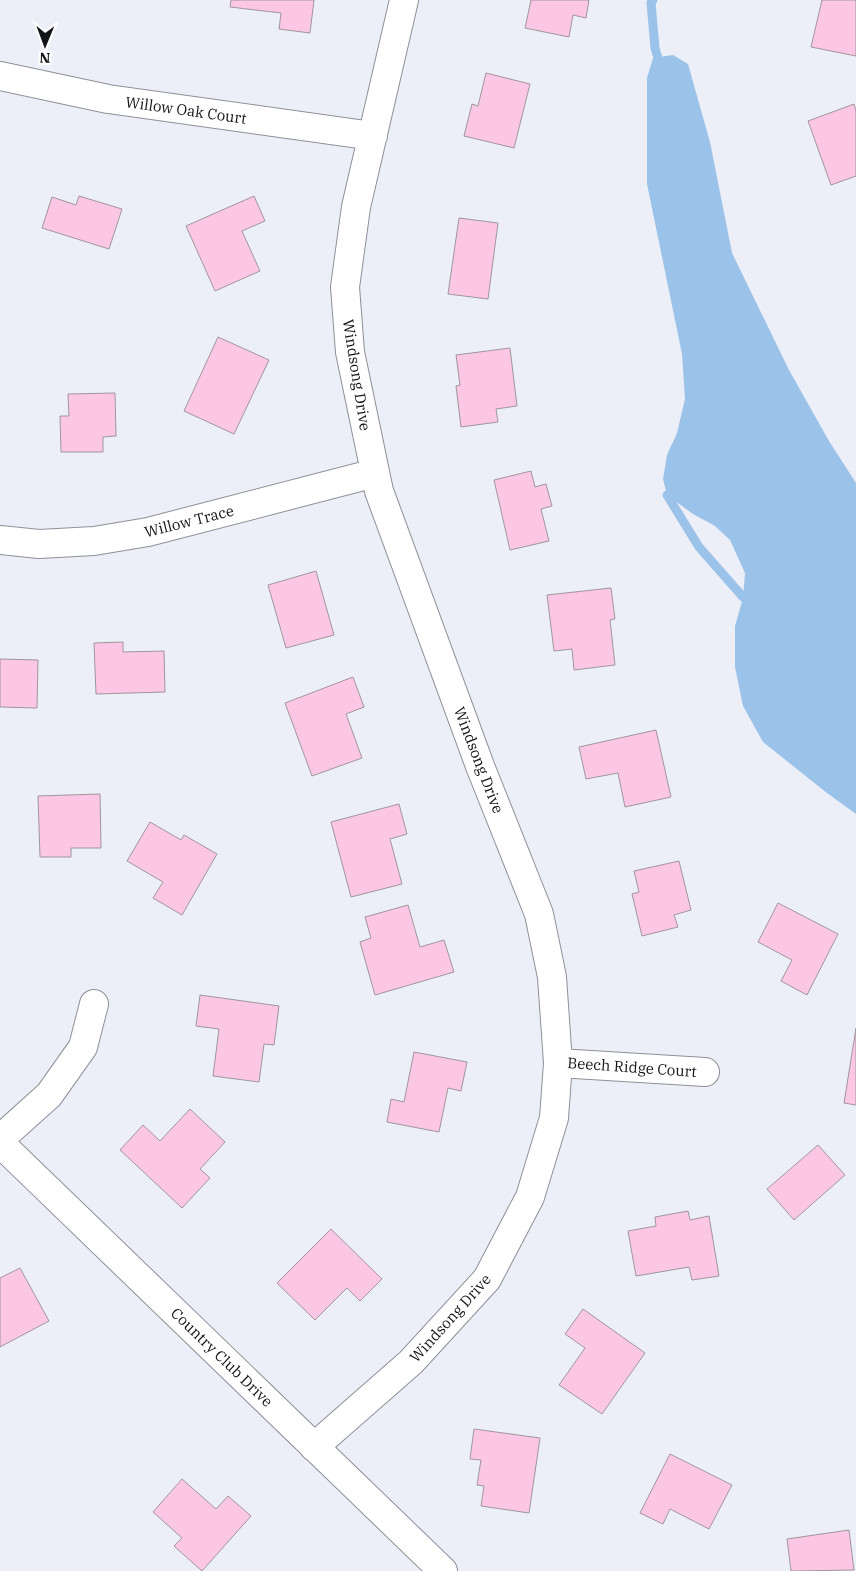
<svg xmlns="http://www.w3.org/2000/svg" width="856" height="1571" font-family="'IBM Plex Serif',serif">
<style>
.water{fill:#9bc2e9}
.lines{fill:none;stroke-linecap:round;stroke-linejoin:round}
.stream{stroke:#9bc2e9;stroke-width:9}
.building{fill:#fbc7e5;stroke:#9f969b}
.minor-casing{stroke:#8e9098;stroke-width:30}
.minor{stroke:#fff;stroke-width:28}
.labels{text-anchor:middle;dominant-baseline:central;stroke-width:4;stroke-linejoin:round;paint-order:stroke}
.street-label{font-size:15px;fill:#131417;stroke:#fff}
</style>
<rect width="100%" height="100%" fill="#edeff8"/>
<path class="water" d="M673 55 688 64 710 142 732 253 789 370 829 441 856 483V814L827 793 763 742 743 706 735 667V626L743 598 745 573 730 540 715 526 693 514 667 495 663 479 667 455 677 433 685 399 682 354 647 184V78L653 58Z"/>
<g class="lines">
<path class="stream" d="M653 0 651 3 655 48 658 58
M667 495 699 547 743 597"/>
</g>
<path class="building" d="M231 0H314L310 33 279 29 281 13 230 7Z
M531 0H589L586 18 573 15 569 37 525 28Z
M822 0H856V56L811 47Z
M486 73 530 84 514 148 464 136 472 104 478 106Z
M854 104 856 111V176L831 185 808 121Z
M79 196 122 209 109 249 42 228 52 197 76 205Z
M254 196 265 221 242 231 260 271 215 291 186 226Z
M459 218 498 223 488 299 448 294Z
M218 337 269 360 234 434 184 411Z
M510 348 517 406 496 409 498 422 461 427 456 386 460 385 456 355Z
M115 393 116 436 103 437V452H61L60 416H69L68 394Z
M531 471 535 487 546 484 552 506 541 509 549 541 510 550 494 480Z
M316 571 334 635 286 648 268 585Z
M611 588 615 619 610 620 615 665 574 670 572 649 554 651 547 595Z
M123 642V652L164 651 165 692 96 694 94 643Z
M0 659 38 660 37 708 0 707Z
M353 677 364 707 346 714 362 758 312 776 285 703Z
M656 730 671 797 625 807 618 773 586 779 579 747Z
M100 794 101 848H71V857H40L38 796Z
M399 804 407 834 390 839 402 884 351 897 331 822Z
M150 822 181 840 184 835 217 854 182 915 153 898 163 882 127 861Z
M679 861 691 910 674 915 678 927 642 936 632 894 639 892 634 871Z
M778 903 838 934 807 995 781 981 792 960 758 942Z
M408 905 420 947 444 940 454 972 375 995 360 942 371 938 365 917Z
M200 995 279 1006 274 1045 264 1044 259 1082 213 1076 219 1029 196 1026Z
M856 1028V1105L844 1103Z
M414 1052 467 1062 461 1091 448 1088 439 1132 387 1122 391 1099 404 1102Z
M190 1109 225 1142 200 1169 210 1178 182 1208 120 1150 143 1125 160 1141Z
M818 1145 845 1175 794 1220 767 1189Z
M688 1211 690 1220 709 1216 719 1276 692 1280 689 1267 636 1276 628 1231 656 1226 655 1217Z
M331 1229 382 1279 360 1301 347 1288 315 1320 277 1283Z
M20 1268 49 1321 0 1347V1278Z
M583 1309 645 1353 602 1414 559 1385 585 1348 565 1334Z
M474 1429 540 1438 529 1513 481 1506 484 1486 477 1485 481 1460 470 1459Z
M670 1454 732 1485 709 1529 670 1509 663 1524 640 1513Z
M182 1479 216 1509 228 1496 251 1516 202 1571 174 1546 182 1538 153 1512Z
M849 1530 854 1570 791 1571 787 1539Z"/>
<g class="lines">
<g class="minor-casing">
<path id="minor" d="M0 76 108 99 373 136
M0 540 39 544 94 541 148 532 375 473
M558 1063 705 1072
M0 1139 49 1095 83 1047 94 1004
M0 1143 443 1571
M314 1447 411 1362 487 1279 530 1197 554 1118 558 1063 552 977 539 914 480 766 379 491 350 352 345 287 356 207 404 0"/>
</g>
<use href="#minor" class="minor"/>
</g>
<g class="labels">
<g class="street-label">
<text transform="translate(186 110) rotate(8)">Willow Oak Court</text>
<text transform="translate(357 375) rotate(81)">Windsong Drive</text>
<text transform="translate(189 521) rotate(-14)">Willow Trace</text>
<text transform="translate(479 760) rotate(69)">Windsong Drive</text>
<text transform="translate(632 1067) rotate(4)">Beech Ridge Court</text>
<text transform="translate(450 1318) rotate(-48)">Windsong Drive</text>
<text transform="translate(222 1357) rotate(44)">Country Club Drive</text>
</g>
</g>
<g transform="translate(45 45) rotate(181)" stroke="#ffffff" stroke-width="4" paint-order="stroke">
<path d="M0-4L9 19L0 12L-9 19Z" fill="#131417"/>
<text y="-8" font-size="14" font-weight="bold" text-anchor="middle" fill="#131417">N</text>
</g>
</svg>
